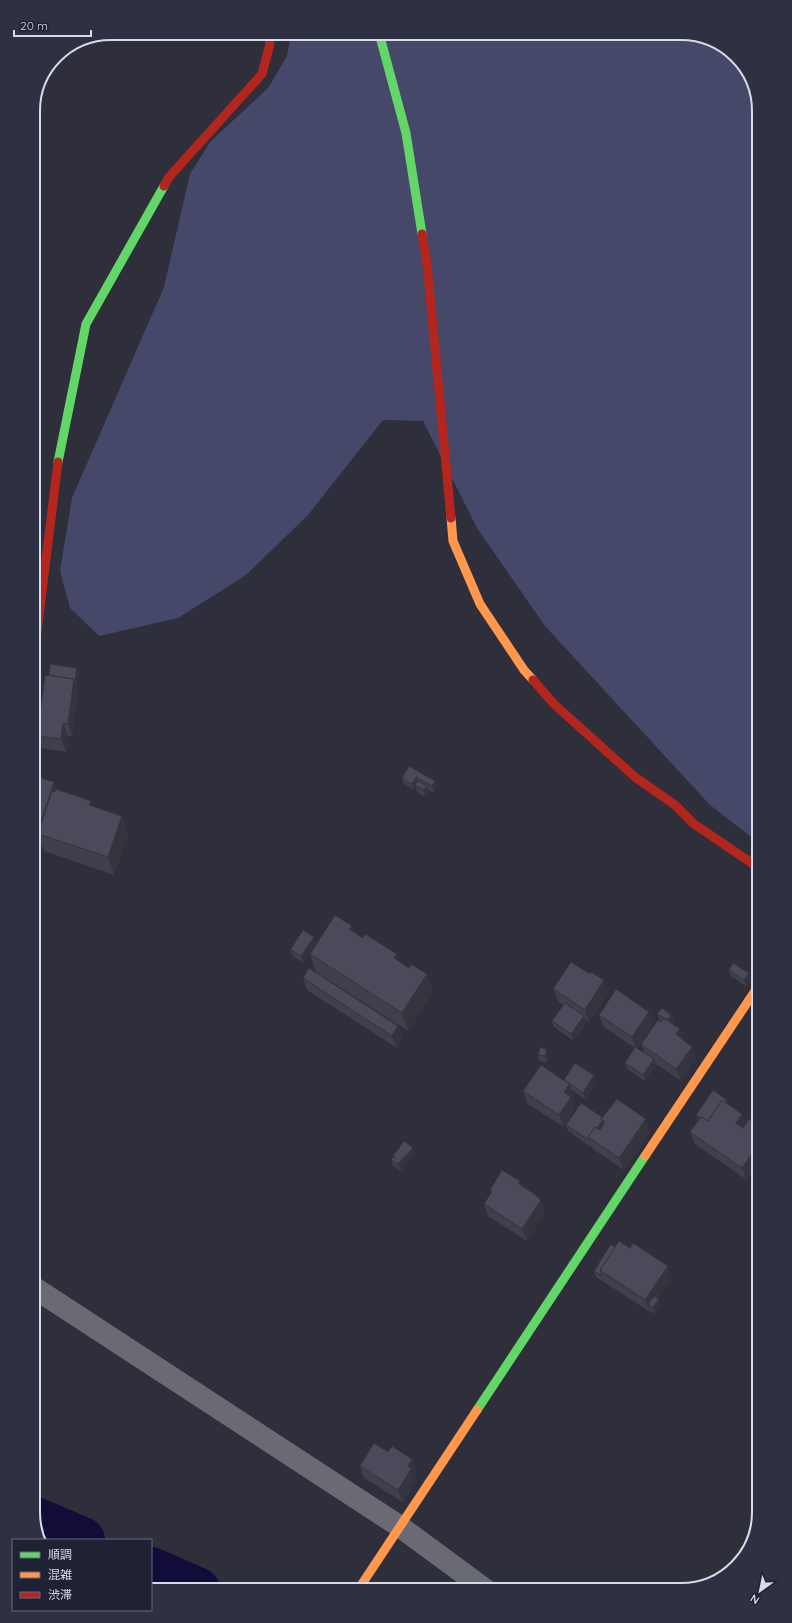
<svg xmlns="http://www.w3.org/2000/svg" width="792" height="1623" font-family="Quicksand,'Noto Sans JP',sans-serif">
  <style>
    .green { fill: #454869 }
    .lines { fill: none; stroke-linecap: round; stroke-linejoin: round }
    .river { stroke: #120c39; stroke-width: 46 }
    .street { stroke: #6a6a75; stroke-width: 22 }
    .fast { stroke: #63d668; stroke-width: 9 }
    .slow { stroke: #ff974d; stroke-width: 9 }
    .jam { stroke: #b3261e; stroke-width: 9 }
    .wall { fill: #40404d }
    .shaded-wall { fill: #34343f }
    .building { fill: #4a4a5a; stroke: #34343f }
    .rim { fill: none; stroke: #d7dae7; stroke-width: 2 }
  </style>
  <rect width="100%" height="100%" fill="#2e2f3a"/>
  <path class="green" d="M291,33H686L728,49L753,81L759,111V843L710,805L545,626L477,528L423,421L383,420L308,515L246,575L178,618L99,636L70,608L60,571L72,498L164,287L190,174L211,141L268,88L287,56Z"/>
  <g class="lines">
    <g class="river">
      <path d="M35,1520L82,1540"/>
      <path d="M151,1570L197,1590"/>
    </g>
    <path class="street" d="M33,1287L399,1526L486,1590"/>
    <g class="fast">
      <path d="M379,33L406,133L422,234"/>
      <path d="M58,462L86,324L164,186"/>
      <path d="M477,1410L645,1156"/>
    </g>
    <g class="slow">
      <path d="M451,518L453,541L480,604L524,670L533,680"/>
      <path d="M645,1156L759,985"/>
      <path d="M358,1590L477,1410"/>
    </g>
    <g class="jam">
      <path d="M164,186L169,177L262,74L270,44L269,33"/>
      <path d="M422,234L427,264L451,518"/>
      <path d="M33,664L58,462"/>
      <path d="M533,680L554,704L635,777L675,805L694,824L759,868"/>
    </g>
  </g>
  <g class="wall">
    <path d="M79,674L77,688L78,691L72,736H68L66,752L41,748L37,736L49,675Z"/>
    <path d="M409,766L435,781L437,787L434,793L428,789L429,792L426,797L417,792L416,787L414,790L404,784L402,778Z"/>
    <path d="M33,775L54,782L57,790L93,806L122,816L128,834L114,875L44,851L42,846L38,845L36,838L37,834L33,833Z"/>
    <path d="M354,933L399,962L433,992L408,1031L316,972L310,954Z"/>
    <path d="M316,943L303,963L293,956L290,950Z"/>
    <path d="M729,970L751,979L747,987L731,976Z"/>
    <path d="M303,978L403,1038L397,1048L307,990Z"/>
    <path d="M553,989L609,993L589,1022L585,1019L586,1022L574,1041L554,1027L552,1021L563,1005L558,1001Z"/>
    <path d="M649,1012L653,1024L637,1048L644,1052L641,1044L662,1022L660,1020L657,1014L671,1015L674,1022L672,1024L684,1041L692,1047L696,1059L681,1081L655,1063L656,1065L645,1081L627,1069L625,1063L635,1048L604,1027L599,1015Z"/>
    <path d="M538,1055H549L547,1063L540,1061Z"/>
    <path d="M564,1080L597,1082L585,1099L572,1090L574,1096L572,1099L575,1109L564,1127L528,1104L523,1091Z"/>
    <path d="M727,1100L729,1105L742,1114L745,1124L759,1126V1162L747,1180L695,1144L690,1132L698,1121L696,1115Z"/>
    <path d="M602,1117L651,1131L624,1170L593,1149L592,1146L591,1147L568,1131L566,1125Z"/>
    <path d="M415,1154L401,1171L393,1166L391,1160L393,1157V1156Z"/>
    <path d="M522,1186L536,1195L545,1212L527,1241L488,1216L484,1204L491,1193L490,1190Z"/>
    <path d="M615,1247L672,1278L658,1299L661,1306L655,1314L651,1311L650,1312L596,1277L594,1271Z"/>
    <path d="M388,1452L412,1459L417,1471L414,1475L416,1480L403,1502L364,1478L360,1466Z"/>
  </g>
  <g class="shaded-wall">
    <path d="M77,668L79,674L77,688L78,691L72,736L68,724L74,679Z"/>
    <path d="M63,723L68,736L66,752L61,739Z"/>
    <path d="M416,777L418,783L415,785L416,787L414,790L412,784Z"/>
    <path d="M435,781L437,787L434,793L432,786Z"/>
    <path d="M54,782L59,794L45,837L40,825Z"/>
    <path d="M427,786L429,792L426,797L423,790Z"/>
    <path d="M91,801L97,818L89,805Z"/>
    <path d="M122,816L128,834L114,875L108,857Z"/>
    <path d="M352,926L358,943L349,929Z"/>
    <path d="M314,937L316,943L303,963L301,956Z"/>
    <path d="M397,954L403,972L394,958Z"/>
    <path d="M749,973L751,979L747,987L744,980Z"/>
    <path d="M427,974L433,992L408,1031L402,1013Z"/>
    <path d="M604,980L609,993L589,1022L585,1010Z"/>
    <path d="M649,1012L653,1024L636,1049L632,1037Z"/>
    <path d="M671,1015L674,1022L669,1027L667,1021Z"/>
    <path d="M584,1016L586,1022L574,1041L571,1034Z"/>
    <path d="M398,1026L403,1038L397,1048L392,1036Z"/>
    <path d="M680,1029L684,1041L676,1034Z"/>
    <path d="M692,1047L696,1059L681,1081L676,1069Z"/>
    <path d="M547,1049L549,1055L547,1063L545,1056Z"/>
    <path d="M654,1059L656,1065L645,1081L643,1075Z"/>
    <path d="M594,1075L597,1082L585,1099L583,1093Z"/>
    <path d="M569,1084L574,1096L572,1099L575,1109L564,1127L559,1115L564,1092Z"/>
    <path d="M727,1100L729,1106L710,1125Z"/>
    <path d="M742,1114L746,1126L740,1135L736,1123Z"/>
    <path d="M646,1119L651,1131L624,1170L619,1158Z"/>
    <path d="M602,1121L604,1127L590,1138Z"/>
    <path d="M759,1143V1162L747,1180L742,1168Z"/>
    <path d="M413,1148L415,1154L401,1171L398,1164Z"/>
    <path d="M536,1195L539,1202L541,1200L545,1212L527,1241L522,1229Z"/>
    <path d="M668,1266L672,1278L653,1307L648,1304L651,1311L650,1312L645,1300Z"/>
    <path d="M659,1299L661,1306L655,1314L653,1307Z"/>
    <path d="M412,1459L417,1471L414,1475L416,1480L403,1502L398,1490L408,1466Z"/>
  </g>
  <g class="building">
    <path d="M50,664L77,668L75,682L74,679L49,675Z"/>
    <path d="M45,675L74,679L68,724L63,723L61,739L37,736Z"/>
    <path d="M409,766L435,781L432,786L416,777L412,784L402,778Z"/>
    <path d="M33,775L54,782L40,825L33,822Z"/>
    <path d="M418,781L427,786L423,790L415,785Z"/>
    <path d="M56,789L91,801L89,805L122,816L108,857L38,834L52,791L55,792Z"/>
    <path d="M39,830L38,834L40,840L36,838Z"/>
    <path d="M335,915L352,926L349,929L363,938L365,934L397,954L394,958L409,968L411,964L427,974L402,1013L310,954Z"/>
    <path d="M303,930L314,937L301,956L290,950Z"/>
    <path d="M571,962L590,974L591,972L604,980L585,1010L553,989Z"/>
    <path d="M733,963L749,973L744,980L729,970Z"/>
    <path d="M309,968L398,1026L392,1036L303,978Z"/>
    <path d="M616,989L649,1012L632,1037L599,1015Z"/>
    <path d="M565,1003L584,1016L571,1034L552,1021Z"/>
    <path d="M662,1008L671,1015L668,1020L657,1014Z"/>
    <path d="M664,1018L680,1029L676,1034L692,1047L676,1069L641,1044L658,1020L661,1022Z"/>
    <path d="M540,1047L547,1049L545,1056L538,1055Z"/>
    <path d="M635,1047L654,1059L643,1075L625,1063Z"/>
    <path d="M575,1063L594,1075L583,1093L564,1080Z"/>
    <path d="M541,1065L569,1084L564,1092L571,1097L559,1115L523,1091Z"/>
    <path d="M713,1090L727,1100L725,1103L722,1100L708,1121L701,1117L700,1118L696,1115Z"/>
    <path d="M617,1099L646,1119L619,1158L588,1137L595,1127L600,1130L605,1122L601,1119Z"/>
    <path d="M722,1100L742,1114L736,1123L743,1128L749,1119L759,1126V1143L742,1168L690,1132L701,1117L708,1121Z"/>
    <path d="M581,1103L602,1117L601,1119L602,1121L597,1128L595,1127L588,1137L589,1140L566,1125Z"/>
    <path d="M404,1141L413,1148L398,1164L391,1160L393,1157L396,1158L393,1156Z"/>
    <path d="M502,1170L520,1181L519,1184L536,1195V1196L541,1200L522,1229L484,1204L492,1191L490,1190Z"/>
    <path d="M619,1241L630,1248L633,1243L668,1266L645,1300L600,1270Z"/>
    <path d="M611,1244L615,1247L600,1270L602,1276L594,1271Z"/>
    <path d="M654,1296L659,1299L653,1307L648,1304Z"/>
    <path d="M374,1443L388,1452L392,1446L412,1459L408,1466L412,1468L398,1490L360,1466Z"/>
  </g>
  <path d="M0 0H792V1623H0ZM111 40H681A71 71 0 0 1 752 111V1512A71 71 0 0 1 681 1583H111A71 71 0 0 1 40 1512V111A71 71 0 0 1 111 40Z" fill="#2e3043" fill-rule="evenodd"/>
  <path class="rim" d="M111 40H681A71 71 0 0 1 752 111V1512A71 71 0 0 1 681 1583H111A71 71 0 0 1 40 1512V111A71 71 0 0 1 111 40Z"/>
  <rect x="12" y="1539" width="140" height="72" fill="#1f2135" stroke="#696b7c"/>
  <rect x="20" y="1552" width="20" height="6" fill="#63d668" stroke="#696b7c"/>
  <text x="48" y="1559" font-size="12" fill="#d7dae7">順調</text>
  <rect x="20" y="1572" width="20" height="6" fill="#ff974d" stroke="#696b7c"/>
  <text x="48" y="1579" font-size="12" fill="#d7dae7">混雑</text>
  <rect x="20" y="1592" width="20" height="6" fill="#b3261e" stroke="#696b7c"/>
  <text x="48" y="1599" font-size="12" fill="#d7dae7">渋滞</text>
  <g transform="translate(760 1591) rotate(213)" stroke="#1f2135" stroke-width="3" paint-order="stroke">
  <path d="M0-3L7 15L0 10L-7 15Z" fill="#d7dae7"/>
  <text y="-6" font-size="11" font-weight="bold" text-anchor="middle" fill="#d7dae7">N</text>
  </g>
  <path d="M14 30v6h77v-6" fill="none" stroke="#d7dae7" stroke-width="2"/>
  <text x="20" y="30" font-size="12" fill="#d7dae7" stroke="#1f2135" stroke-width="3" paint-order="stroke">20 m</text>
</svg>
